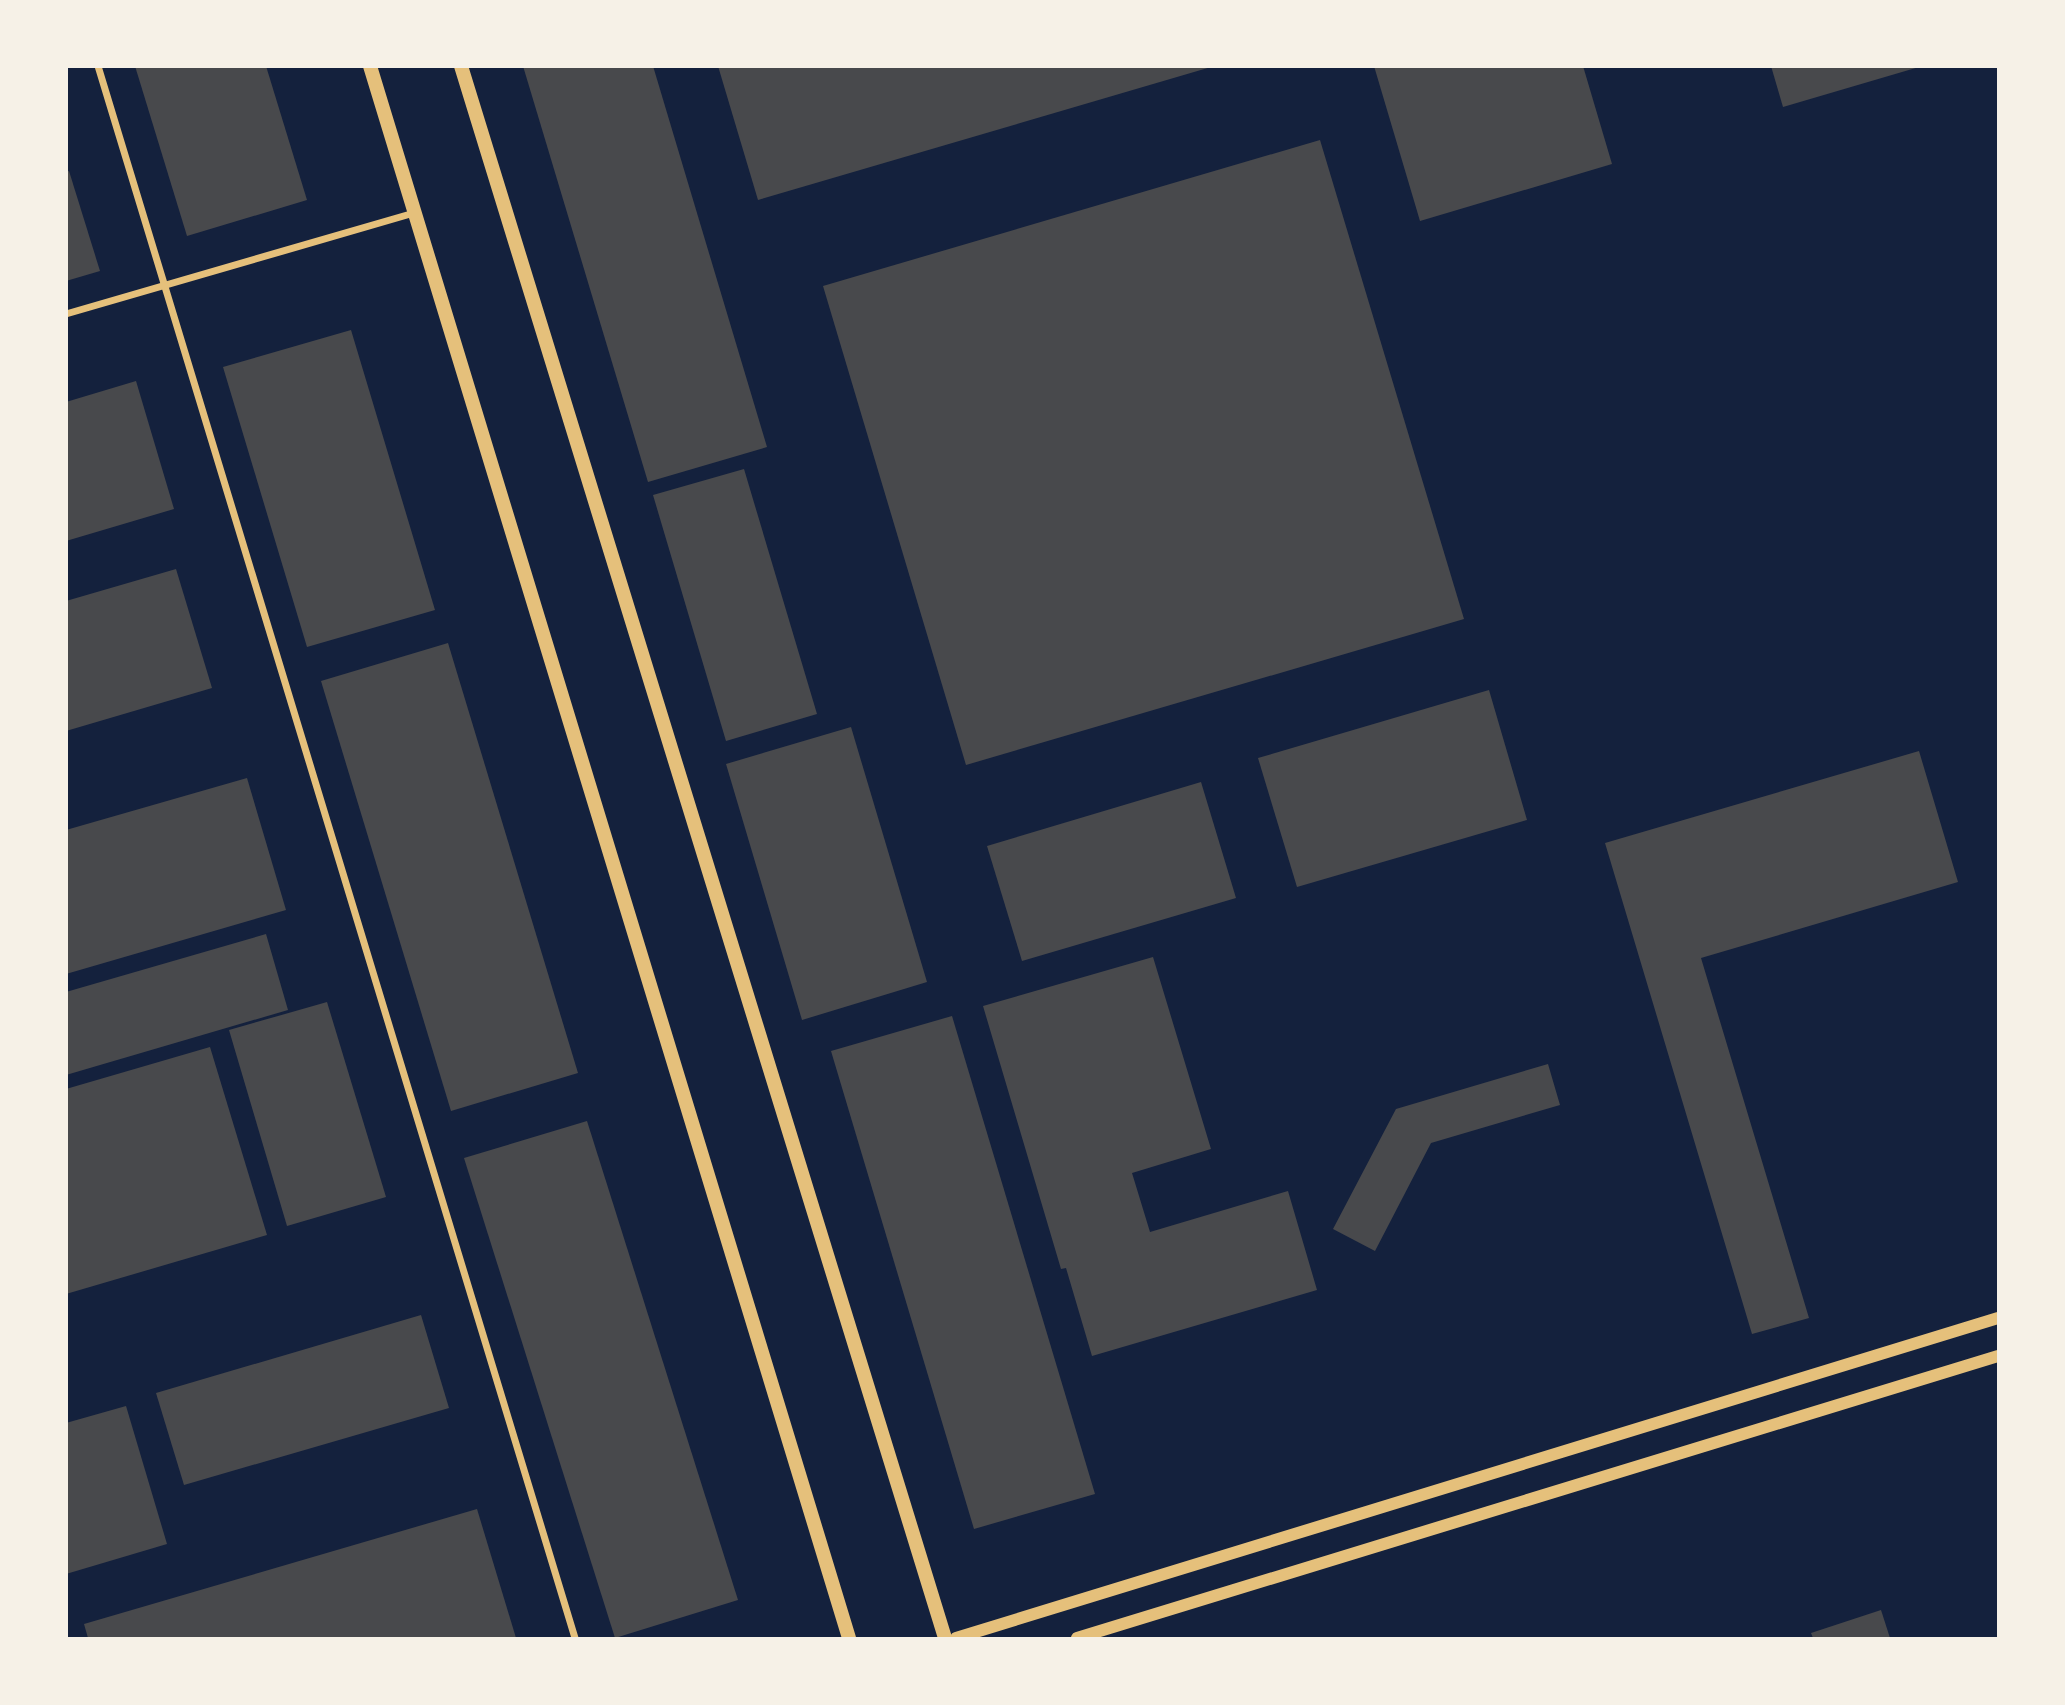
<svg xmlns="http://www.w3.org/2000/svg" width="2065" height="1705" font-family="Roboto,sans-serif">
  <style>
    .building { fill: #48494c }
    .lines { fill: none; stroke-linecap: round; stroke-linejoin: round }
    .minor { stroke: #e5c07b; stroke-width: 7 }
    .tertiary { stroke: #e5c07b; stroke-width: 12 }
    .secondary { stroke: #e5c07b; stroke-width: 14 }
  </style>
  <rect width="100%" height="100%" fill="#14213d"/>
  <g class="building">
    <path d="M135,66H266L307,200L187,236Z"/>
    <path d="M523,66H653L767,447L648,482Z"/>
    <path d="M718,66H1211V67L758,200Z"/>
    <path d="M1374,66H1583L1612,164L1420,221Z"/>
    <path d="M1771,66H1919V67L1783,107Z"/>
    <path d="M1320,140L1464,619L966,765L823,286Z"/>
    <path d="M69,171L100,271L66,281V172Z"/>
    <path d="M351,330L435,610L307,647L223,367Z"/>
    <path d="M136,381L174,509L66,541V402Z"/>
    <path d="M744,469L817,714L726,741L653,495Z"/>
    <path d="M176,569L212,688L66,731V601Z"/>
    <path d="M448,643L578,1073L451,1111L321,681Z"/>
    <path d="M1489,690L1527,820L1297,887L1258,758Z"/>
    <path d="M851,727L927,982L802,1020L726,764Z"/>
    <path d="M1919,751L1958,882L1701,958L1809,1318L1752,1334L1605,843Z"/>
    <path d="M247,778L286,910L66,974V830Z"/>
    <path d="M1201,782L1236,898L1022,961L987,846Z"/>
    <path d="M266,934L288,1010L66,1075V992Z"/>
    <path d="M1153,957L1211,1149L1132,1173L1150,1232L1288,1191L1317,1290L1092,1356L1066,1268L1061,1269L983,1006Z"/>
    <path d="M327,1002L386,1197L287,1226L229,1030Z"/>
    <path d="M952,1016L1095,1494L974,1529L831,1051Z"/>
    <path d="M210,1047L267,1235L66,1294V1089Z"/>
    <path d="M1548,1064L1560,1105L1431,1143L1375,1251L1333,1229L1396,1109Z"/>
    <path d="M587,1121L738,1600L615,1638L464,1158Z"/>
    <path d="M421,1315L449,1408L184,1485L156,1393Z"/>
    <path d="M126,1406L167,1544L66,1574V1423Z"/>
    <path d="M477,1509L516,1638H88L84,1624Z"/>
    <path d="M1881,1610L1890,1638H1813L1811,1633Z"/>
  </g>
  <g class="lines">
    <g class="minor">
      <path d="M98,66L575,1638"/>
      <path d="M66,314L414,213"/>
    </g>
    <g class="tertiary">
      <path d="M956,1638L1998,1318"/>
      <path d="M1077,1638L1998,1356"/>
    </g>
    <g class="secondary">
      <path d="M370,66L849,1638"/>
      <path d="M461,66L945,1638"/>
    </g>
  </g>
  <rect width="2065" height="1705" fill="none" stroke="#f6f1e7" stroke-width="136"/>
</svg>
